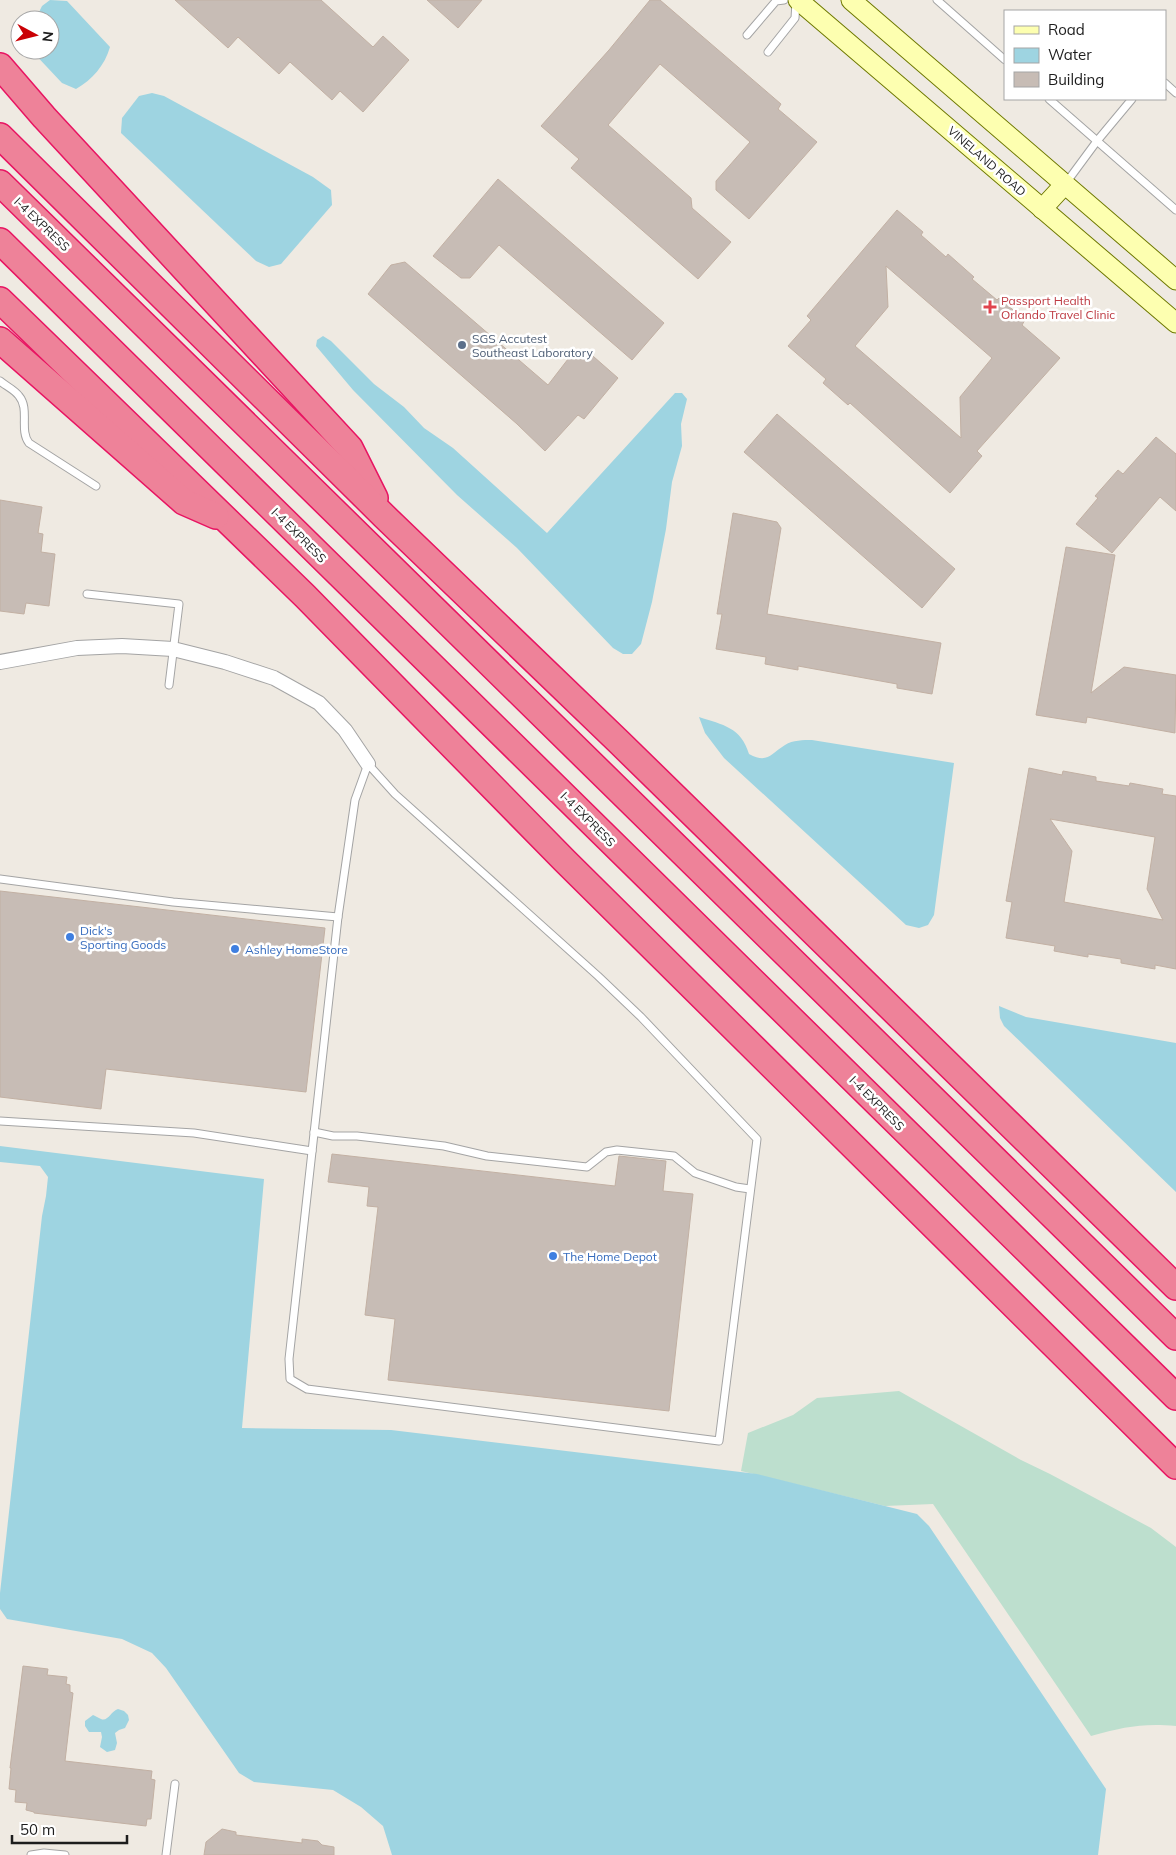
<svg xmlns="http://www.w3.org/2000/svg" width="1176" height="1855" font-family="Mulish,sans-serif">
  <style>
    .wetland { fill: #bddfce }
    .water { fill: #9ed4e1 }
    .building { fill: #c7bcb5; stroke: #c2b0a3; fill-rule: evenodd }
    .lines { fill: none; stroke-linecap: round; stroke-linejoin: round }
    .lane-casing { stroke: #a4a4a4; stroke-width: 9 }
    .street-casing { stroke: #a4a4a4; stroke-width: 16 }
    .secondary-casing { stroke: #6e7800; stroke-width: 21 }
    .highway-casing { stroke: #e81462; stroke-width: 28 }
    .lane { stroke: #fff; stroke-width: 7 }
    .street { stroke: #fff; stroke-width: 14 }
    .secondary { stroke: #fdffb0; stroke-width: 19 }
    .highway { stroke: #ee8299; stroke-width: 25 }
    .health-dot { fill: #e0444e; stroke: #fff; stroke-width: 2 }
    .service-dot { fill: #5c6f8a; stroke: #fff; stroke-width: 2 }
    .shop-dot { fill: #3f7fe0; stroke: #fff; stroke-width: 2 }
    .labels { text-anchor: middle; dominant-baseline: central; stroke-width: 5; stroke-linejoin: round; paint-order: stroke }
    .street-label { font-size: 12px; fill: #1d1d1d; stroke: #fff }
    .health-label { font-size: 12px; fill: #be3a42; stroke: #fff; text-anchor: start }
    .service-label { font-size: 12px; fill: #4e5e75; stroke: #fff; text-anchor: start }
    .shop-label { font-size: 12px; fill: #366cbe; stroke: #fff; text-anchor: start }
  </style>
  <rect width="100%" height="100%" fill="#efeae2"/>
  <path class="wetland" d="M899,1391L1021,1460L1050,1474L1151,1528L1176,1547V1726C1142,1723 1124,1727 1091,1736L933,1504L885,1506L741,1471L748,1433L793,1415L817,1398Z"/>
  <g class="water">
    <path d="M50,0L67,1L110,47C105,65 92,80 76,89L62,83L31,50H50V20H35L42,6Z"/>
    <path d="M152,93L164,96L313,177L331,190L332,205L281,264L269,267L256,261L121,133L122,118L139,96Z"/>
    <path d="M323,336L331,341L374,384L404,407L424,428L453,448L547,533L675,393H682L687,399L681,424L682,446L672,482L666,529L652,602L641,644L632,654H623L613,648L517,548L457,495L353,390L316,346L317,340Z"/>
    <path d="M699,717C723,725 741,727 749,754C768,764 770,754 785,745C793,740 803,740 812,740L954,763L934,915L928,925L919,928L906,925L724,758L705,733Z"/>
    <path d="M999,1006L1026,1017L1176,1043V1192L1004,1026L1000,1018Z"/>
    <path d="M0,1146L264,1179L242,1428L391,1430L757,1474L917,1514L929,1526L1106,1789L1098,1855H392L383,1826L361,1807L333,1790L254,1782L239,1773L166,1668L152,1653L122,1639L7,1619L0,1609V1593L42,1216L46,1196L48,1177L40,1166L0,1162Z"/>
    <path d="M118,1709L124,1711L128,1715L129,1720L125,1728L119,1730L115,1733L117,1743L115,1750L107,1752L100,1747L102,1737L101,1732H89L85,1726V1721L93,1715C96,1716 98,1718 101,1719C108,1722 111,1711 118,1709Z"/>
  </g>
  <g class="building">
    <path d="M175,0H321L373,47L383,36L409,60L363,112L340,91L332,100L290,62L279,74L238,37L228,48Z"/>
    <path d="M427,0H482L458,28Z"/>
    <path d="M650,0H660L781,104L778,109L817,142L749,219L716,190V181L750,142L660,64L608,125L691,198L692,208L731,242L698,279L571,168L579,159L541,126L609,50Z"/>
    <path d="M498,179L664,323L632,360L499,245L470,278H461L433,256Z"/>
    <path d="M897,210L923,232L921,235L946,257L948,254L974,277L972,279L997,300L999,298L1025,320L1022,325L1060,358L977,451L982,456L950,493L850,403L848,405L823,383L826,379L788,346L811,320L807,316ZM886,266L992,358L960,397L961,438L855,346L888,307Z"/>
    <path d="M405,262L548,385L575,350H586L618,378L584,419L578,415L545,451L517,424L368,294L391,265Z"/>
    <path d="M777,414L955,569L922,608L744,452Z"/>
    <path d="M1156,437L1176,454V511L1160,497L1112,553L1076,524L1098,498L1095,496L1118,470L1123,474Z"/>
    <path d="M0,500L42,507L38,533L43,534L41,552L55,554L49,606L26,603L24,614L0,611Z"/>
    <path d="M733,513L777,522L781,528L767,614L941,643L932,694L897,688V684L798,666V670L765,664L766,657L716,649L722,614H717Z"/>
    <path d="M1066,547L1115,555L1091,693L1124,667L1176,675L1175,733L1087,717L1086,723L1036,715Z"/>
    <path d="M1029,768L1062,775L1063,771L1096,777V781L1129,786L1130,783L1163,789L1162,794L1176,796V969L1155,965V969L1121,963V959L1088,954V957L1054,951L1055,946L1006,938L1012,902L1006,901ZM1050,819L1155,837L1147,889L1163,920L1064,902L1072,851Z"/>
    <path d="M0,891L325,928L306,1092L106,1069L101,1109L0,1097Z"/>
    <path d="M332,1154L615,1186L619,1156L666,1161L663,1191L693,1194L669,1411L388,1380L395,1319L365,1315L378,1207L367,1206L369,1187L328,1182Z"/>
    <path d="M23,1666L48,1669L47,1675L67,1677L66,1684L70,1685V1692L73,1693L65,1761L152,1771L151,1779L155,1780L151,1819H147L146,1826L34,1813V1812L26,1810L27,1803L15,1802L16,1790L9,1789L11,1768H10Z"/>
    <path d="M222,1829L236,1832V1835L302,1843V1839L318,1841L322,1845L334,1847V1855H204L206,1842Z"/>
  </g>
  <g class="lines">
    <defs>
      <g id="lane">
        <path d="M937,0L1005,60"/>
        <path d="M747,35L776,1L784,0"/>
        <path d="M768,52L795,18L796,2"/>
        <path d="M1165,83L1176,93"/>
        <path d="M1049,99L1176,210"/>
        <path d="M1066,183L1097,141L1132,99"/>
        <path d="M0,381C6,386 15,390 19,396C30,409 19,430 29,443L96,486"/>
        <path d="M87,594L179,604L169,685"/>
        <path d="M368,764L395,794L598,976L641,1017L757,1139L719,1441L307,1389L290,1379L289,1359L338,917L355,800Z"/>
        <path d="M0,879L173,902L338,917"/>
        <path d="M0,1121L194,1133L312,1151"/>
        <path d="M314,1132L333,1136H357L444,1146L487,1156L587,1167L606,1152L617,1150L674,1156L695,1173L736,1187L750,1189"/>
        <path d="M31,1855L44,1853L65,1855"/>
        <path d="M166,1855L175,1784"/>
      </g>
      <path id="street" d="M0,662L77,648L122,646L173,649L225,662L274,678L319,703L345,730L368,764"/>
      <g id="secondary">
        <path d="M798,0L1176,323"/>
        <path d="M851,0L1176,280"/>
        <path d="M1042,209L1065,184"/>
      </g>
      <g id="highway">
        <path d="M0,66L44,117L350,448L375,498"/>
        <path d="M0,136L384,516L619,742L1176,1287"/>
        <path d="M0,183L1176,1337"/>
        <path d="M0,241L1176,1397"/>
        <path d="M0,300L305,596L565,861L1176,1466"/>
        <path d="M0,340L184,502L216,516"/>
      </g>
    </defs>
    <use href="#lane" class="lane-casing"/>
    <use href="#street" class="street-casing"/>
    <use href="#secondary" class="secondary-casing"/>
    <use href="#highway" class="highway-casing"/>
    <use href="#lane" class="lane"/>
    <use href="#street" class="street"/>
    <use href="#secondary" class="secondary"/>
    <use href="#highway" class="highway"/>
  </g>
  <path class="health-dot" d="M987.5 299.5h5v5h5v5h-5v5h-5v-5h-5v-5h5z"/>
  <circle class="service-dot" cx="462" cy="345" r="5"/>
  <g class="shop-dot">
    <circle cx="70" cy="937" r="5"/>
    <circle cx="235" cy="949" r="5"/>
    <circle cx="553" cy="1256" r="5"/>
  </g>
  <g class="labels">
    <g class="street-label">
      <text transform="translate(987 161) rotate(41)">VINELAND ROAD</text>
      <text transform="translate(42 224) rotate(44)">I-4 EXPRESS</text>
      <text transform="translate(299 535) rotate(45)">I-4 EXPRESS</text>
      <text transform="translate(588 819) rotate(45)">I-4 EXPRESS</text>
      <text transform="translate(877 1103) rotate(45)">I-4 EXPRESS</text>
    </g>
    <g class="health-label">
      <text x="1001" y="300">Passport Health<tspan x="1001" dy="14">Orlando Travel Clinic</tspan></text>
    </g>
    <g class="service-label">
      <text x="472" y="338">SGS Accutest<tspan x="472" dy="14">Southeast Laboratory</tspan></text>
    </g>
    <g class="shop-label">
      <text x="80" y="930">Dick's<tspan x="80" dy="14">Sporting Goods</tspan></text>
      <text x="245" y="949">Ashley HomeStore</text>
      <text x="563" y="1256">The Home Depot</text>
    </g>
  </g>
  <rect x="1004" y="10" width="162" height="90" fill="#ffffff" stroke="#a5a5a5"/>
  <rect x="1014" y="26" width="25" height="8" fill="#fdffb0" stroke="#a5a5a5"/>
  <text x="1048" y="35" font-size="15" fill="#1d1d1d">Road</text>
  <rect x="1014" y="48" width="25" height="15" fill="#9ed4e1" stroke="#a5a5a5"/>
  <text x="1048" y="60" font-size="15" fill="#1d1d1d">Water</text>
  <rect x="1014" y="72" width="25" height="15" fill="#c7bcb5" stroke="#a5a5a5"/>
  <text x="1048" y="85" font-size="15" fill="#1d1d1d">Building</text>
  <g transform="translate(35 35) rotate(97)"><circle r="24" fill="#ffffff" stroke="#a5a5a5"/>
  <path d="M0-4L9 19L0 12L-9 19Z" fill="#ca0005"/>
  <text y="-8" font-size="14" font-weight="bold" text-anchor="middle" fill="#1d1d1d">N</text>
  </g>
  <path d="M12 1835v8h115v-8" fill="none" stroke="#1d1d1d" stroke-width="2.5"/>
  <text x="20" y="1835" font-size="15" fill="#1d1d1d" stroke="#ffffff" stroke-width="4" paint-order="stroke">50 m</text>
</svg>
